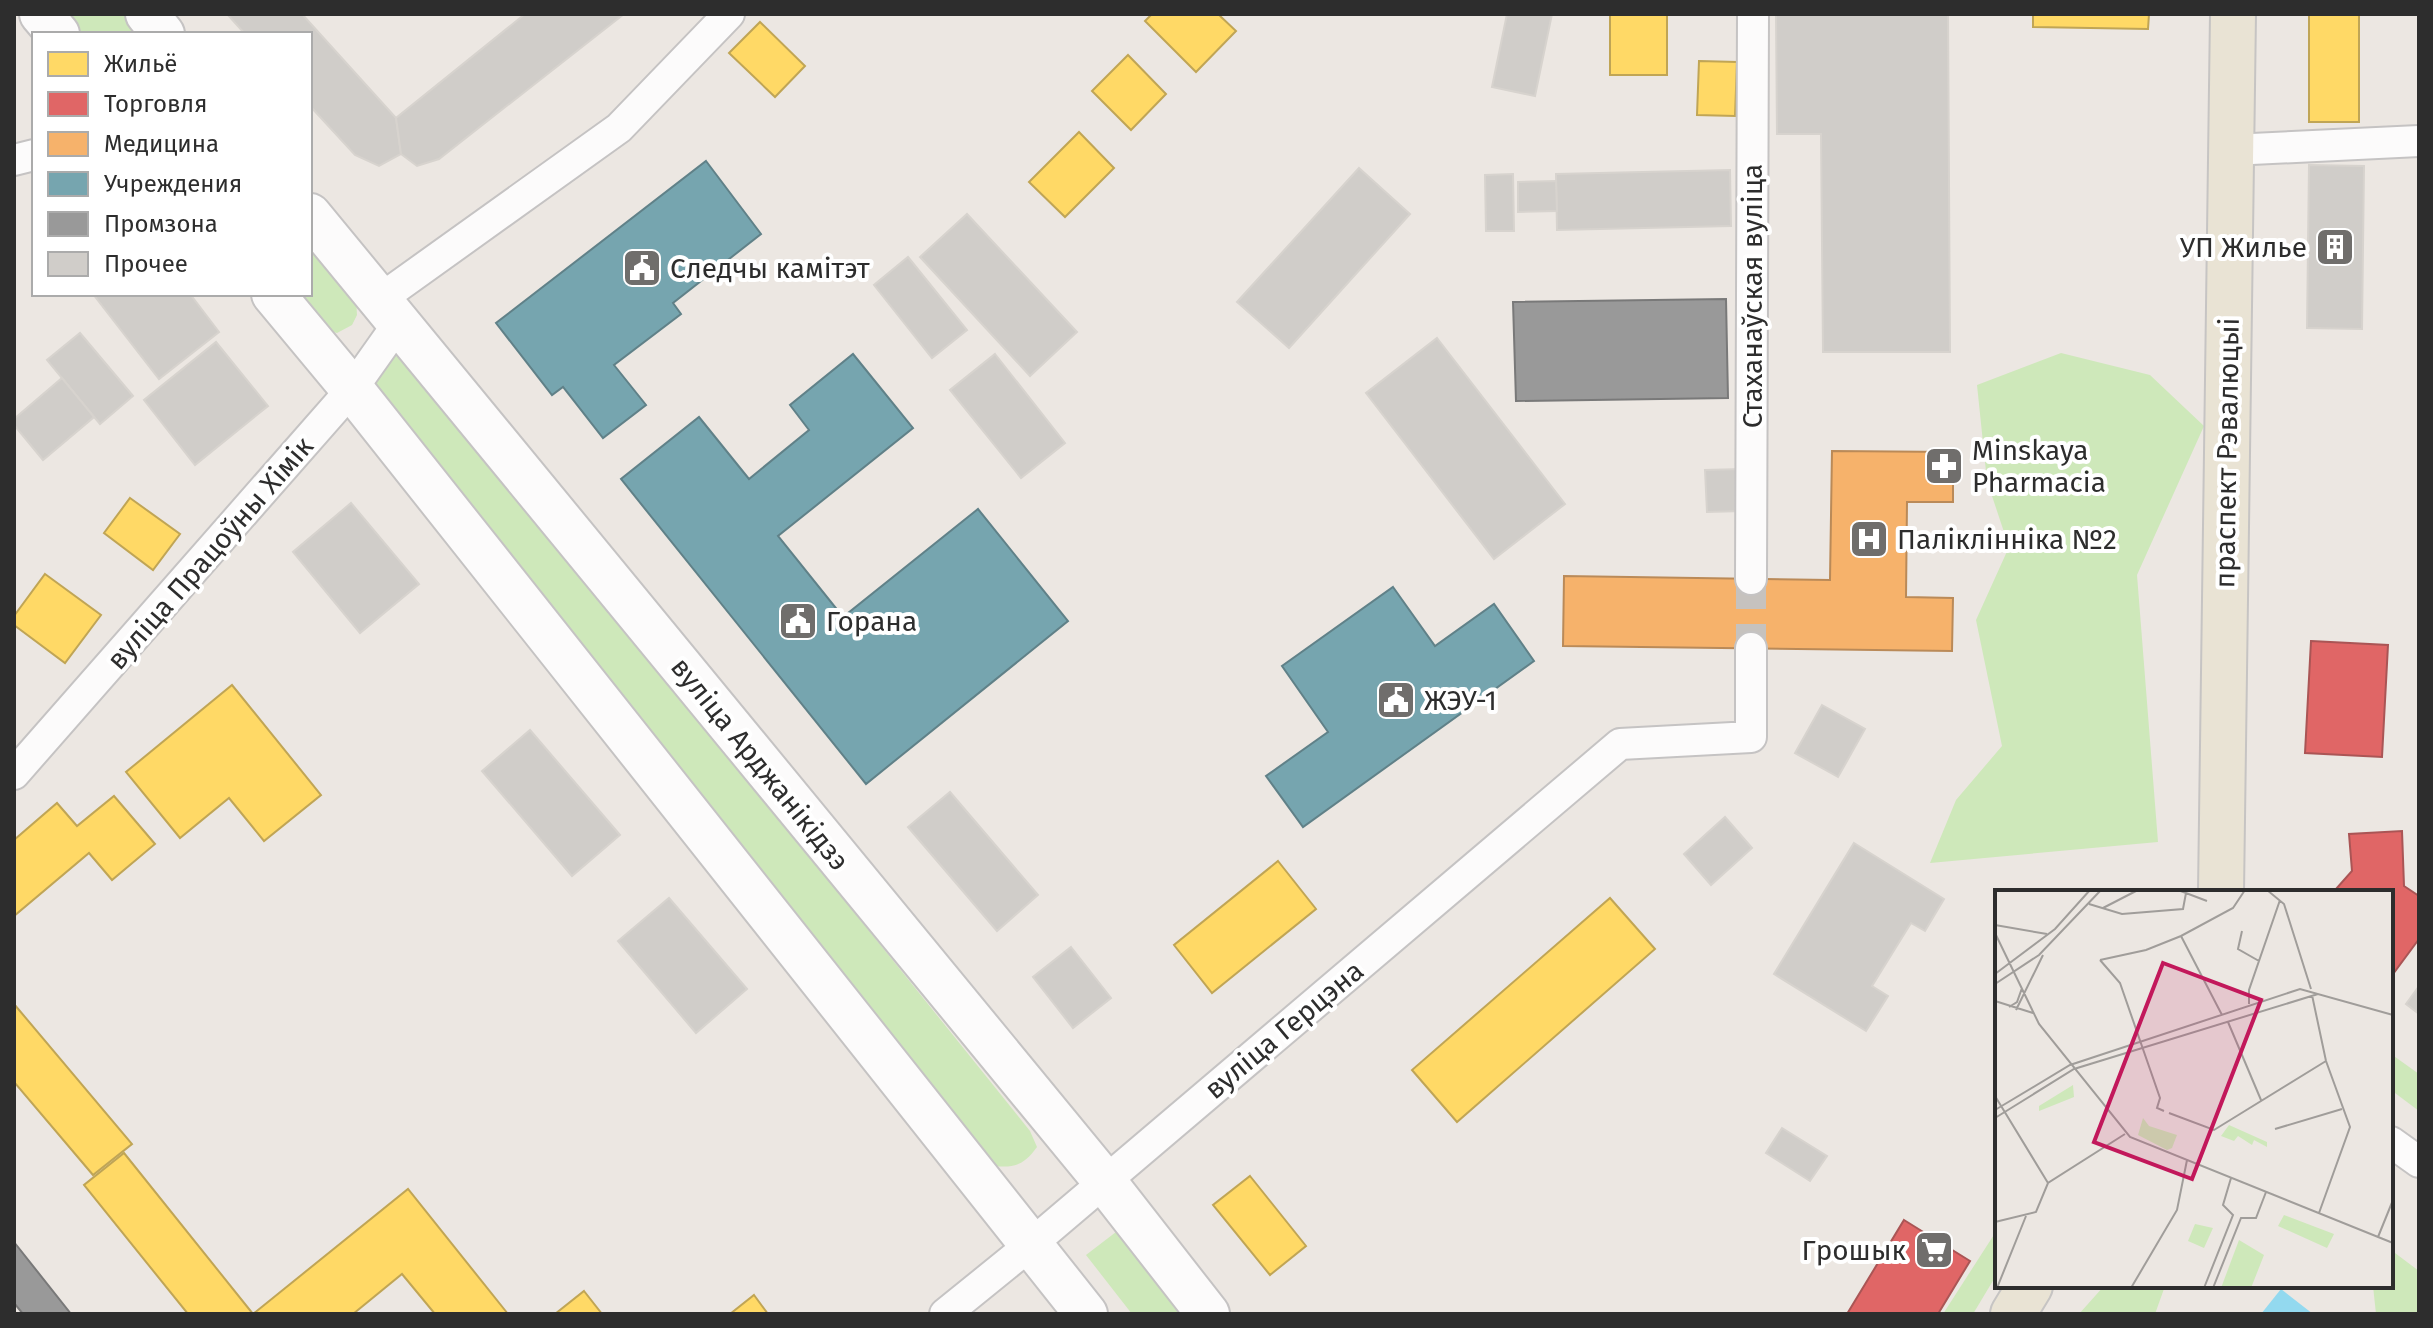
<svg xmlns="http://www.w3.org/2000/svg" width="2433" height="1328" font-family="'Fira Sans',sans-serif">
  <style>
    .green { fill: #cee8ba }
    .water { fill: #93d9ef }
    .homes { fill: #ffd966; stroke: #c0a555; stroke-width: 2 }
    .shops { fill: #e06666; stroke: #a55; stroke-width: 2 }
    .health { fill: #f6b26b; stroke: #ba8a58; stroke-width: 2 }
    .public { fill: #76a5af; stroke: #608188; stroke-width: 2 }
    .industry { fill: #999; stroke: #797979; stroke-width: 2 }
    .building { fill: #d0cdc9; stroke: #d7d3ce; stroke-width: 2 }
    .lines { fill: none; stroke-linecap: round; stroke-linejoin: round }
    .street-tunnel { stroke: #c6c2be; stroke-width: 30; stroke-dasharray: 30 15; stroke-linecap: butt }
    .street-casing { stroke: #c5c3c3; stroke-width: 34 }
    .secondary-casing { stroke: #c5c3c3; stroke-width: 46 }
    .primary-casing { stroke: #c6c4c3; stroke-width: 48 }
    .street { stroke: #fcfbfb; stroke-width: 30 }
    .secondary { stroke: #fcfbfb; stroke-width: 42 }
    .primary { stroke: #e9e3d4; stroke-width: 44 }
    .labels { text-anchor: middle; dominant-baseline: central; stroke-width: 8; stroke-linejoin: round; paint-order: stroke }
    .poi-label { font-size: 28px; fill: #2d2d2d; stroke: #fff; text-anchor: start }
    .street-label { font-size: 28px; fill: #2d2d2d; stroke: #fff }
    .inset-road { fill: none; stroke: #a09d9a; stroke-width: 2 }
    .view { fill: #c2185b; fill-opacity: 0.15; stroke: #c2185b; stroke-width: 4 }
    .inset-edge { fill: none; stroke: #2d2d2d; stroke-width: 4 }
  </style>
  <rect width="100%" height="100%" fill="#ece7e2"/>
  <g class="green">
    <path d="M64,14H125L141,34H80Z"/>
    <path d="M310,241L356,298L357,315L352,325L337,333L319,328L291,294H310Z"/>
    <path d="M2061,353L2150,375L2204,426L2137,575L2158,842L1930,863L1956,800L2002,746L1976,620L2009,547L1987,481L1977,385Z"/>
    <path d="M395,356L409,358L1030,1131L1037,1147C1024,1165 1015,1168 994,1166L378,391L375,376L384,362Z"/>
    <path d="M2391,1054L2419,1074V1111L2391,1090Z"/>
    <path d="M1997,1230V1274L1973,1314H1943Z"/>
    <path d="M1116,1232L1181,1314H1132L1086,1255Z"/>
    <path d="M2391,1250L2419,1271V1314H2376L2373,1286H2391Z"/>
    <path d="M2104,1286H2165L2155,1314H2079Z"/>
  </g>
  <path class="water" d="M2281,1289L2313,1314H2261Z"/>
  <g class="homes">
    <path d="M1152,14H1218L1236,31L1196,72L1145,21Z"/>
    <rect x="1610" y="14" width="57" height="61"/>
    <path d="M2033,14H2149L2148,29L2033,27Z"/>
    <rect x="2309" y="14" width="50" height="108"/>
    <path d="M760,22L805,66L775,97L729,53Z"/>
    <path d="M1128,55L1166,94L1131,130L1092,91Z"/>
    <path d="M1699,61L1737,62L1735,116L1697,115Z"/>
    <path d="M1079,132L1114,168L1065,217L1029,182Z"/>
    <path d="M130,498L180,534L153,570L104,533Z"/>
    <path d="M45,574L101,615L65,663L14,625V616Z"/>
    <path d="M232,685L321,795L264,841L229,798L180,838L126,772Z"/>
    <path d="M114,796L155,844L112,880L89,853L14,916V840L57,803L77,826Z"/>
    <path d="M1278,861L1316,909L1212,993L1174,945Z"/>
    <path d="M1610,898L1655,949L1457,1122L1412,1070Z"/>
    <path d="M14,1004L132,1144L93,1175L14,1082Z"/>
    <path d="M124,1153L253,1314L408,1189L508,1314H435L402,1274L353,1314H188L84,1185Z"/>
    <path d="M1250,1176L1306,1246L1270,1275L1213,1205Z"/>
    <path d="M584,1291L602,1314H555Z"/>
    <path d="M754,1295L768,1314H730Z"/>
  </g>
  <g class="shops">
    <path d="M2311,641L2388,645L2382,757L2305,753Z"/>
    <path d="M2402,831L2404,886L2419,896V939L2393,974L2391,892H2337L2336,889L2352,871L2349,834Z"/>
    <path d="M1904,1220L1970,1261L1938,1314H1847Z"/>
  </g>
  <path class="health" d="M1832,451L1953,452V502H1907L1906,597L1953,598L1952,651L1563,646L1564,576L1830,580Z"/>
  <g class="public">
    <path d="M706,161L761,234L673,303L681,314L614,365L646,405L603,438L563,387L552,395L496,323Z"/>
    <path d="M853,354L913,428L778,536L843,617L978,509L1068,621L866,784L621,479L699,417L749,479L809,430L790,405Z"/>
    <path d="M1393,587L1435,646L1494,604L1534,661L1303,827L1266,776L1328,732L1282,666Z"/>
  </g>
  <g class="industry">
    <path d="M1726,299L1728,398L1516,401L1513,302Z"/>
    <path d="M14,1242L71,1314H23L14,1303Z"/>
  </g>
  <g class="building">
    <path d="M227,14H302L396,118L401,154L379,166L355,155L310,106V34H245Z"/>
    <path d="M525,14H624L439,159L417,166L401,154L396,118Z"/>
    <path d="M1507,14H1552L1535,96L1492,87Z"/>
    <path d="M1776,14H1948L1950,352H1823L1821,134H1777Z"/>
    <path d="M2309,165L2364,166L2362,329L2307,328Z"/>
    <path d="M1359,168L1410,214L1289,348L1237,302Z"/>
    <path d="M1730,170L1731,226L1557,230L1556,174Z"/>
    <path d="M1513,174L1514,231H1486L1485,175Z"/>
    <path d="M1556,181L1557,211L1518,212V182Z"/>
    <path d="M967,214L1077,332L1030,376L920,257Z"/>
    <path d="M908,257L967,330L932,358L874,285Z"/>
    <path d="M93,294H190L219,332L159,379Z"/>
    <path d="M80,333L133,396L100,424L47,360Z"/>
    <path d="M1437,338L1565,504L1494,559L1366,393Z"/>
    <path d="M216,342L268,406L195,465L144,400Z"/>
    <path d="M995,354L1065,443L1021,478L950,390Z"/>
    <path d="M62,378L94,417L43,460L14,425V419Z"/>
    <path d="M1742,469L1743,511L1707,512L1705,470Z"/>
    <path d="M351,503L419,584L360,633L293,552Z"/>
    <path d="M1822,705L1865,729L1838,777L1795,753Z"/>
    <path d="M530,730L620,835L572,876L482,771Z"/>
    <path d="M950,792L1038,895L997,931L908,827Z"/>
    <path d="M1725,817L1752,848L1711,885L1684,854Z"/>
    <path d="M1854,843L1944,899L1925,931L1911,923L1872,986L1888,996L1866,1031L1774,974Z"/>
    <path d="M669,898L747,989L696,1033L618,941Z"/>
    <path d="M1071,947L1111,998L1073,1028L1033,977Z"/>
    <path d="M2419,986V1014L2406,1004Z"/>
    <path d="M1782,1128L1827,1156L1810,1181L1766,1153Z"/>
  </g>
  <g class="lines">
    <path class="street-tunnel" d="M1751,579V648"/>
    <defs>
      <g id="street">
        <path d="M2231,150L2419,141"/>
        <path d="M14,160L34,155"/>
        <path d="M379,300L619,128L729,14"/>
        <path d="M1751,579L1753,14"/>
        <path d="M14,774L352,389L398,324"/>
        <path d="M2391,1142L2419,1162"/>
        <path d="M945,1314L1029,1246L1620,744L1751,737V648"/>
      </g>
      <g id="secondary">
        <path d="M41,14L58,34"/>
        <path d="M147,14L163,34"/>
        <path d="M310,215L1105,1182L1208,1314"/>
        <path d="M273,294L352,389L1086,1314"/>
      </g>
      <g id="primary">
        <path d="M2221,892L2233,14"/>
        <path d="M2013,1314L2030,1286"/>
      </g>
    </defs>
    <use href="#street" class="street-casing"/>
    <use href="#secondary" class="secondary-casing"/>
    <use href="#primary" class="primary-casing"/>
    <use href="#street" class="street"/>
    <use href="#secondary" class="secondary"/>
    <use href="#primary" class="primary"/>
  </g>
  <defs>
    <symbol id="building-square" viewBox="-11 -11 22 22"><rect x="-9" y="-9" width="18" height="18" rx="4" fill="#706e6c" stroke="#fff"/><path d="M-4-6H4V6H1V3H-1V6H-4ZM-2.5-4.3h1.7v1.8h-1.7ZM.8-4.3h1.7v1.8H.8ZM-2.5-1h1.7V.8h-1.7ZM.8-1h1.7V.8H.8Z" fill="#fff"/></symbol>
    <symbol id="civic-square" viewBox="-11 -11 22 22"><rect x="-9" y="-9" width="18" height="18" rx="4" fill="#706e6c" stroke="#fff"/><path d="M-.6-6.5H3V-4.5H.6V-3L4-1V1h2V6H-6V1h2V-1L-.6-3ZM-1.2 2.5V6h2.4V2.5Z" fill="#fff"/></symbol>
    <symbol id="pharmacy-square" viewBox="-11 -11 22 22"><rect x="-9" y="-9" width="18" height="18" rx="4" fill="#706e6c" stroke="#fff"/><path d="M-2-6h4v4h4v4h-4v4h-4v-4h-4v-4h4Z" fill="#fff"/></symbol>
    <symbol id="hospital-square" viewBox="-11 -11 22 22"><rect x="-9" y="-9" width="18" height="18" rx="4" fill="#706e6c" stroke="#fff"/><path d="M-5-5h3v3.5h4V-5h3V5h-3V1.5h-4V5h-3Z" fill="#fff"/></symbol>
    <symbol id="supermarket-square" viewBox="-11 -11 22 22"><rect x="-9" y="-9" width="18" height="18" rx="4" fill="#706e6c" stroke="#fff"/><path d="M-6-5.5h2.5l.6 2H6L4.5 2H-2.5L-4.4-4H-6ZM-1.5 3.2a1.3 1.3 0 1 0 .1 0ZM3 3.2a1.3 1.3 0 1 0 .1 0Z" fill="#fff"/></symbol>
  </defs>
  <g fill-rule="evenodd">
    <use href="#building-square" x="2313" y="225" width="44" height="44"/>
    <use href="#civic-square" x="620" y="246" width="44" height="44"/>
    <use href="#pharmacy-square" x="1922" y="444" width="44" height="44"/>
    <use href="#hospital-square" x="1847" y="517" width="44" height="44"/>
    <use href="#civic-square" x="776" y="599" width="44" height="44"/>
    <use href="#civic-square" x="1374" y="678" width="44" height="44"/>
    <use href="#supermarket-square" x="1912" y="1228" width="44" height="44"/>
  </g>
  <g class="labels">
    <g class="poi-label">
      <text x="2307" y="247" text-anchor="end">УП Жилье</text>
      <text x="670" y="268">Следчы камітэт</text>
      <text x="1972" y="450">Minskaya<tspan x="1972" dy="32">Pharmacia</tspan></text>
      <text x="1897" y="539">Паліклінніка №2</text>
      <text x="826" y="621">Горана</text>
      <text x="1424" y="700">ЖЭУ-1</text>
      <text x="1906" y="1250" text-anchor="end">Грошык</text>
    </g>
    <g class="street-label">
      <text transform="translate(1752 296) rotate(-90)">Стаханаўская вуліца</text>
      <text transform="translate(2227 453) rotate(-89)">праспект Рэвалюцыі</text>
      <text transform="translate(210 553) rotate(-49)">вуліца Працоўны Хімік</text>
      <text transform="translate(760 764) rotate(51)">вуліца Арджанікідзэ</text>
      <text transform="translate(1284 1030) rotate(-40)">вуліца Герцэна</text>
    </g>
  </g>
  <g transform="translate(1995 890)">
    <rect width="398" height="398" fill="#ece7e2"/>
    <path d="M78,195L79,207L44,221V216ZM148,228L154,236L182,245L177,258L172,260L143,245ZM234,235L272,252V257L259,250L257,255L243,246L239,251L226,246ZM289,325L339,344L332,358L283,336ZM200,334L218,338L209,358L193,351ZM244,350L269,365L256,398H226Z" fill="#cee8ba"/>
    <path class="inset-road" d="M183,0L212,11M272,0L289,14L316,99M94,14L127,24L188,19L191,3M108,18L141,1M0,35L52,44M247,41L243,59L264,71M0,43L44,134L135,247L398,353M186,46L227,125M105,70L125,93L165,208L162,218L169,221M105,70L151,60L186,46L238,18L250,0M0,84L60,39L95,0M0,94L44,65L106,0M317,105L331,171L355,237L324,323M0,111L38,123M254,114V100L285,10M14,117L22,112L27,98M21,120L48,65M233,132L266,210M0,206L53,293M0,220L75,175L305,99L398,125M174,223L219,240L331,171M0,228L79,179L323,104M280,239L347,219M0,332L41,322L53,293L130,244M383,347L398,310M2,398L31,326M136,398L182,320L192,270M209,398L238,325L228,315L236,288M218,398L246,328H261L271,302"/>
    <path class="view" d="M168,73L266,110L197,289L99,252Z"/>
    <rect width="398" height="398" class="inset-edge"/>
  </g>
  <rect width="2433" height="1328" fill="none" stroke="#2d2d2d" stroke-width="32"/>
  <rect x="32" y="32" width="280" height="264" fill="#ffffff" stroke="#ababab" stroke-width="2"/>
  <rect x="48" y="52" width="40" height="24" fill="#ffd966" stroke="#ababab" stroke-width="2"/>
  <text x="104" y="72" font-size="24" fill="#2d2d2d">Жильё</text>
  <rect x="48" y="92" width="40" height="24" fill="#e06666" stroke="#ababab" stroke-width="2"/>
  <text x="104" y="112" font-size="24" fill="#2d2d2d">Торговля</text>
  <rect x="48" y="132" width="40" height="24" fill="#f6b26b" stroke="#ababab" stroke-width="2"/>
  <text x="104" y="152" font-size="24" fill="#2d2d2d">Медицина</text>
  <rect x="48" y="172" width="40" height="24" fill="#76a5af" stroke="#ababab" stroke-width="2"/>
  <text x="104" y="192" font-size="24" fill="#2d2d2d">Учреждения</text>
  <rect x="48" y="212" width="40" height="24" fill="#999999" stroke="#ababab" stroke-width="2"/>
  <text x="104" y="232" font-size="24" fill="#2d2d2d">Промзона</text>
  <rect x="48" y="252" width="40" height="24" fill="#d0cdc9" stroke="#ababab" stroke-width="2"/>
  <text x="104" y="272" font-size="24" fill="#2d2d2d">Прочее</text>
</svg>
